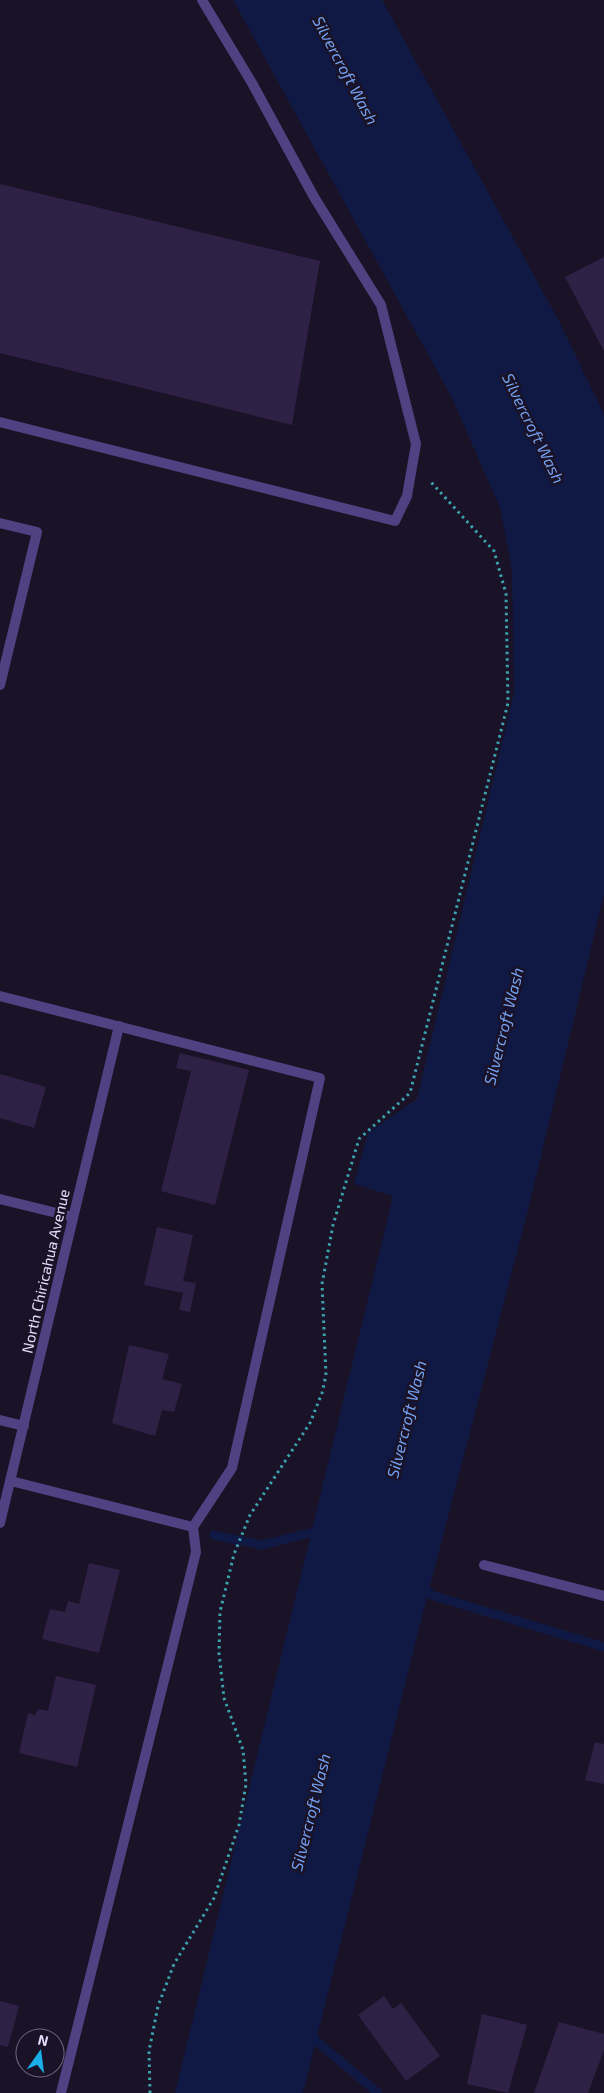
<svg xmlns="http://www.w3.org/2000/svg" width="604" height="2093" font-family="'Exo 2',sans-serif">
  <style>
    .water { fill: #101943 }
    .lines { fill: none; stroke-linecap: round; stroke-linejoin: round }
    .stream { stroke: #101943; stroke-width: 9 }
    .building { fill: #2f2046 }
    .path { stroke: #3ca2b0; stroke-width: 3; stroke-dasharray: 2.5 4; stroke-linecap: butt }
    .lane { stroke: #504282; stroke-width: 10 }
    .street { stroke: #504282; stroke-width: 10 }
    .labels { text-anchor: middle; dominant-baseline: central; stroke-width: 5; stroke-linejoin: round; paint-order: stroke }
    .street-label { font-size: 15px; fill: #e5dcfc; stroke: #1a1327 }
    .water-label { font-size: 16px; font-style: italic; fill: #74a1f2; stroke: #1a1327 }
  </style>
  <rect width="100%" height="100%" fill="#1a1327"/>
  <path class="water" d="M233,0H382L558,319L604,414V894L528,1210L419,1628L303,2093H175L393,1196L354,1184L368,1133L417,1099L514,693L512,570L500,508L452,398Z"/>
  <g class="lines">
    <g class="stream">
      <path d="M214,1535L262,1545L321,1530"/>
      <path d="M421,1582L431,1595L604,1647"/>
      <path d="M308,2034L378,2093"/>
    </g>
  </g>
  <g class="building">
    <path d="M0,184L320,261L292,425L0,353Z"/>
    <path d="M604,257V351L565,277Z"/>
    <path d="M180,1053L249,1070L215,1205L161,1191L191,1071L176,1068Z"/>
    <path d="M0,1074L46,1087L34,1128L0,1118Z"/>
    <path d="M157,1227L193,1235L183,1281L196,1283L190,1312L179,1310L183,1293L144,1285Z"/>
    <path d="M129,1345L169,1354L162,1379L182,1384L174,1412L162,1410L155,1436L112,1423Z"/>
    <path d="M89,1563L120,1570L99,1653L42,1639L50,1609L65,1612L68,1601L79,1604Z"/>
    <path d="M56,1676L96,1685L77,1767L19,1753L28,1713L35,1715L38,1709L48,1711Z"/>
    <path d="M595,1742L604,1744V1784L585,1780Z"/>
    <path d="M384,1996L393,2009L401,2003L440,2056L406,2081L358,2015Z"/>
    <path d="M0,2001L19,2006L8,2047L0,2045Z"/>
    <path d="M482,2014L527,2025L508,2093L467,2084Z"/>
    <path d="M559,2022L604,2034V2050L588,2093H534Z"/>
  </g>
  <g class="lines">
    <path class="path" d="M150,2093L149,2051L158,2006L174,1964L214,1898L239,1825L246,1784L243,1750L224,1698L219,1653L220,1612L234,1554L250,1515L310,1423L322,1393L326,1375L322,1284L333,1225L359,1139L410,1093L508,703L506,594L494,551L430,481"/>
    <g class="lane">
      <path d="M0,422L395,521L407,496L416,444L381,305L314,197L252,83L202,0"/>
      <path d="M0,523L37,532L0,685"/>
      <path d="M0,996L320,1078L232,1468L193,1527L196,1552L61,2093"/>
      <path d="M0,1420L24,1426"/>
    </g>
    <g class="street">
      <path d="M0,1199L73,1217"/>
      <path d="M11,1481L193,1527"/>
      <path d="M0,1523L119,1026"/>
      <path d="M484,1565L604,1596"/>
    </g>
  </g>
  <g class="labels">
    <g class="street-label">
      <text transform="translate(45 1271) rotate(-77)">North Chiricahua Avenue</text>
    </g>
    <g class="water-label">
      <text transform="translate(346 70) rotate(62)">Silvercroft Wash</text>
      <text transform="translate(534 428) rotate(64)">Silvercroft Wash</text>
      <text transform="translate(503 1026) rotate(-76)">Silvercroft Wash</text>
      <text transform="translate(406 1419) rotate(-76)">Silvercroft Wash</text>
      <text transform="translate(310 1812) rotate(-76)">Silvercroft Wash</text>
    </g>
  </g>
  <g transform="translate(40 2053) rotate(14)"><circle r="24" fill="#1a1327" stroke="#6b637c"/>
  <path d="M0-4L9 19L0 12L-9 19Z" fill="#1bafe9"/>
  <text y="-8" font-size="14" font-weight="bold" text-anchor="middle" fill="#e5dcfc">N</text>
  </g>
</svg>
